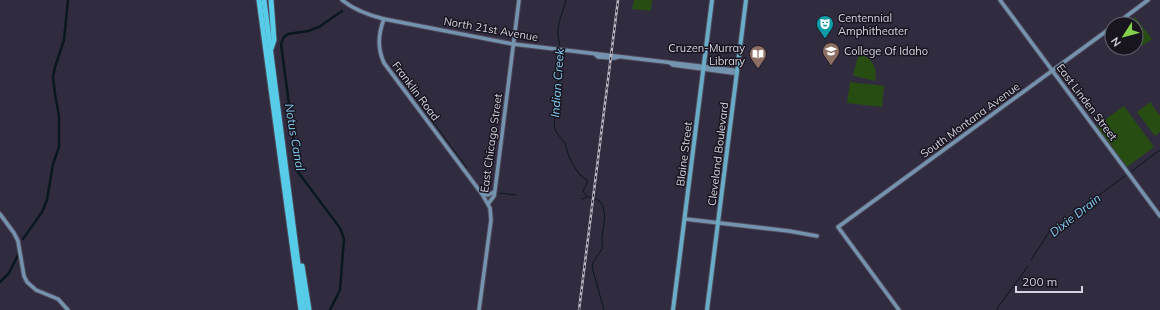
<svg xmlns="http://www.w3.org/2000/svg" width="1160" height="310" font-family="Mulish,sans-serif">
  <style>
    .green { fill: #274d13 }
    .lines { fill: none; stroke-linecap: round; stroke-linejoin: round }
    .stream { stroke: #09171e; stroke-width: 1 }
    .canal { stroke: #09171e; stroke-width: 2.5 }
    .secondary-casing { stroke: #4e495a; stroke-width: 5.5 }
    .primary-casing { stroke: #4e495a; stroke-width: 6 }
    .highway-casing { stroke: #4e495a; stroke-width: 7 }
    .secondary { stroke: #7493ae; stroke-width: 3.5 }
    .primary { stroke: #68acc7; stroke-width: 4 }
    .highway { stroke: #57cce9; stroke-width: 5 }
    .rail-casing { stroke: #bab6c5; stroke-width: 2.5 }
    .rail { stroke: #18151f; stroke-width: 1; stroke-dasharray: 3; stroke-linecap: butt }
    .labels { text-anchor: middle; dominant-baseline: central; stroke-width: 3; stroke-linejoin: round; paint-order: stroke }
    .poi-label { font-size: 11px; fill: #d6d3e1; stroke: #18151f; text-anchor: start }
    .street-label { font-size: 11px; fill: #d6d3e1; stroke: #18151f }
    .water-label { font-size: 12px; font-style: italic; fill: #81cbf0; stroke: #18151f }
  </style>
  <rect width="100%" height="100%" fill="#312b40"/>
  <g class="green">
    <path d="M634,0H652L651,11L632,9Z"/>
    <path d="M1135,17L1152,39L1142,46L1136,38V24H1126Z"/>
    <path d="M859,53C872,58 878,67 875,81L854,76L853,75Z"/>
    <path d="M850,82L884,86L882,107L847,103Z"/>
    <path d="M1150,102L1160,116V132L1155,136L1137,112Z"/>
    <path d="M1124,106L1154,147L1127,167L1097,127V125Z"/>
  </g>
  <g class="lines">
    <g class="stream">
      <path d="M560,48C560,43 558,39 558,35C557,23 563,12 566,0"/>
      <path d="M561,51V59L554,126L556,132L565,143L569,157L577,171L580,175L587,180V183L583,191C587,199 593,197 600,201C608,212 603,225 602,238C601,242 604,246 601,250C598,257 593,259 592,267L604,310"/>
      <path d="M413,95L467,168"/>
      <path d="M1132,171L1160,150"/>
      <path d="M500,193L516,195"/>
      <path d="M582,199L587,197"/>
      <path d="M1031,260L1049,232L1125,176"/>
      <path d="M996,310L1028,266"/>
    </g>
    <g class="canal">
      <path d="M23,239L42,212L47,200L53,164L59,147V116L55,94L53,77L55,67L64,40L68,0"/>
      <path d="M0,282L9,273L18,255"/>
      <path d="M340,290L344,239L340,228L298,172L281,44L284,37L288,34L308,31L319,27L342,11"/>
      <path d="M330,310L339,292"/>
    </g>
    <defs>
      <g id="secondary">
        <path d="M342,0C354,10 368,15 384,19L513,44L733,70L737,72"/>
        <path d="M1000,0L1160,216"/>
        <path d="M384,19C378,34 377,48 384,63L482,194L490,208L491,220L479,310"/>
        <path d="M1116,24L1148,0"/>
        <path d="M595,54L598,57L614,58L618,57"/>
        <path d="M670,63L673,65L733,73L737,72"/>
        <path d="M482,194L488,195L494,192"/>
        <path d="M488,204L494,196L495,190L519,0"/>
        <path d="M0,214L14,233L18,241L24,276L27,282L36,290L58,299L68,310"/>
        <path d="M685,219L789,231L817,236"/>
        <path d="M899,310L838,227L1112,27"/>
      </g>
      <g id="primary">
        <path d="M673,310L712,0"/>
        <path d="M707,310L746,0"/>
      </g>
      <g id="highway">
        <path d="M259,0L301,310"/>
        <path d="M264,0L304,310"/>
        <path d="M271,49L274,40L271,0"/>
        <path d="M302,266L309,310"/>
      </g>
    </defs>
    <use href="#secondary" class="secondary-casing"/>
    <use href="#primary" class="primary-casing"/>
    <use href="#highway" class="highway-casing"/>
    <use href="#secondary" class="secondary"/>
    <use href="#primary" class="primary"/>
    <use href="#highway" class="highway"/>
    <defs>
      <path id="rail" d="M579,310L618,0"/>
    </defs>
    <use href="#rail" class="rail-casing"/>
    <use href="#rail" class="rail"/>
  </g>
  <defs>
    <symbol id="theatre-pin" viewBox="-11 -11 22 30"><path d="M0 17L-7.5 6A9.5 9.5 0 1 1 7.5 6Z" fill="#0f9aa8" stroke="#18151f"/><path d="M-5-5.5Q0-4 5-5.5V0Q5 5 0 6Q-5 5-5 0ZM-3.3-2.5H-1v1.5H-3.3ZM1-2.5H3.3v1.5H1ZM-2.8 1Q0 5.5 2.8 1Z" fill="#fff"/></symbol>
    <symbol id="university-pin" viewBox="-11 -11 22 30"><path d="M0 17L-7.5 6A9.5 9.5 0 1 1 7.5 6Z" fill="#8d6e63" stroke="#18151f"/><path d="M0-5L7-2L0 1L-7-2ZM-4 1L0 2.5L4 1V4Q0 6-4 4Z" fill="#fff"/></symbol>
    <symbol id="library-pin" viewBox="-11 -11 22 30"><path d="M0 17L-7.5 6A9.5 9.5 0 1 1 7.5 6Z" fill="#8d6e63" stroke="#18151f"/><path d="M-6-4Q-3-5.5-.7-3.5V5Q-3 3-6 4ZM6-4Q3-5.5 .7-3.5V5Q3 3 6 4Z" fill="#fff"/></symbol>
  </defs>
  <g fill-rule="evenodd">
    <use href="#theatre-pin" x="815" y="14" width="20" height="27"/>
    <use href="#university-pin" x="821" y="41" width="20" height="27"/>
    <use href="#library-pin" x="748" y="44" width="20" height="27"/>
  </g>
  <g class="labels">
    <g class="poi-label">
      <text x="838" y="18">Centennial<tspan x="838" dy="13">Amphitheater</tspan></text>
      <text x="745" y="48" text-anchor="end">Cruzen-Murray<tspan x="745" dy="13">Library</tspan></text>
      <text x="844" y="51">College Of Idaho</text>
    </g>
    <g class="street-label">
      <text transform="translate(491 29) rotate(10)">North 21st Avenue</text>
      <text transform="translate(416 91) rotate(53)">Franklin Road</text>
      <text transform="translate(1087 102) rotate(53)">East Linden Street</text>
      <text transform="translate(970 120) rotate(-36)">South Montana Avenue</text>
      <text transform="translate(491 143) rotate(-82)">East Chicago Street</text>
      <text transform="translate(684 154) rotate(-83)">Blaine Street</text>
      <text transform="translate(718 154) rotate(-83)">Cleveland Boulevard</text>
    </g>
    <g class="water-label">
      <text transform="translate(557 83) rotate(-86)">Indian Creek</text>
      <text transform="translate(295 137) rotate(80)">Notus Canal</text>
      <text transform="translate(1075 215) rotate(-38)">Dixie Drain</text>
    </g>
  </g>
  <g transform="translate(1124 36) rotate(234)"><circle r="19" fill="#18151f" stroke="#64616d"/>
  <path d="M0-3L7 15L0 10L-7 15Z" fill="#84d04d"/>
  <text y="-6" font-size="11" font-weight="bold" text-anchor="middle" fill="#d6d3e1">N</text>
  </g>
  <path d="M1016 286v6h66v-6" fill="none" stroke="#d6d3e1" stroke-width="2"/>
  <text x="1022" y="286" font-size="12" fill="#d6d3e1" stroke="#18151f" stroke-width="3" paint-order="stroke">200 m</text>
</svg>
